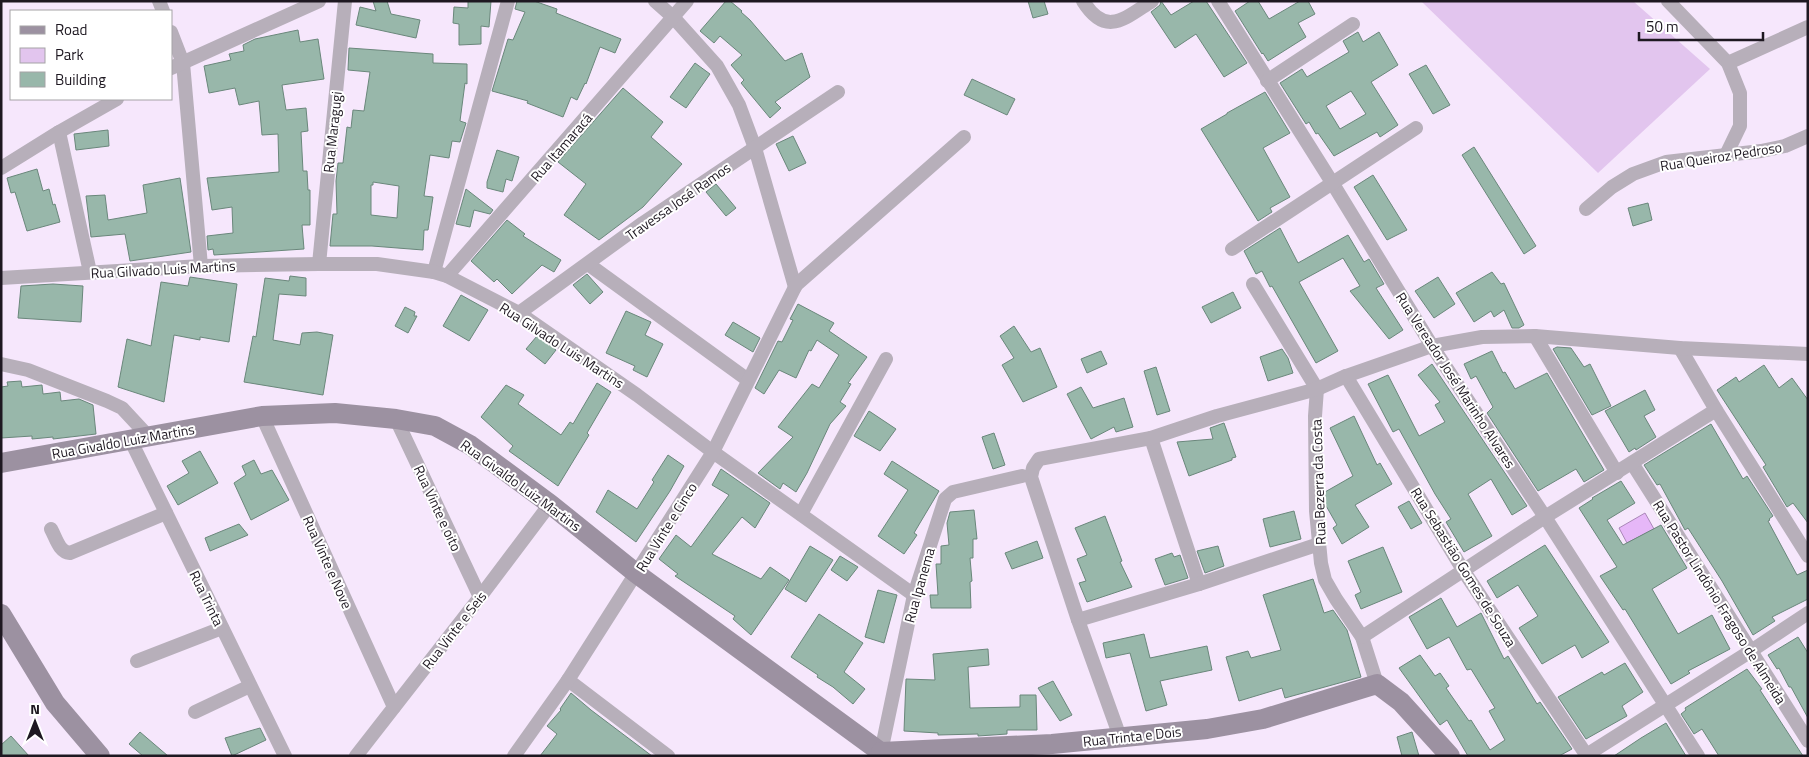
<svg xmlns="http://www.w3.org/2000/svg" width="1809" height="757" font-family="'Titillium Web',sans-serif">
  <style>
    .green { fill: #e2c5ee }
    .water { fill: #e6b7f8; stroke: #aa87b8 }
    .building { fill: #98b7aa; stroke: #6a877b; fill-rule: evenodd }
    .lines { fill: none; stroke-linecap: round; stroke-linejoin: round }
    .street { stroke: #b7afba; stroke-width: 14 }
    .secondary { stroke: #9c91a1; stroke-width: 20 }
    .labels { text-anchor: middle; dominant-baseline: central; stroke-width: 4; stroke-linejoin: round; paint-order: stroke }
    .street-label { font-size: 14px; fill: #1e1821; stroke: #fff }
  </style>
  <rect width="100%" height="100%" fill="#f6e7fc"/>
  <path class="green" d="M1421,1H1633L1710,69L1598,173Z"/>
  <path class="water" d="M1645,513L1654,529L1627,543L1619,528Z"/>
  <g class="building">
    <path d="M373,1H387L391,14L420,20L416,38L356,25L360,7L376,11Z"/>
    <path d="M468,1H491L489,27L481,26V44L459,45V24L453,23L454,7L468,8Z"/>
    <path d="M517,1H534L557,9L556,13L621,39L615,53L600,47L586,84L585,83L577,100L571,97L563,117L527,103L528,101L492,91L508,39L513,40L525,12L515,9Z"/>
    <path d="M726,1H730L742,11L741,12L750,20L785,61L802,53L810,77L775,102L781,108L770,118L741,83L744,80L731,65L742,55L720,36L714,43L700,31Z"/>
    <path d="M1028,1H1044L1048,14L1033,18Z"/>
    <path d="M1161,1L1171,15L1194,1H1206L1247,63L1224,77L1196,34L1175,48L1151,12L1160,5Z"/>
    <path d="M1250,1H1258L1269,19L1300,1H1308L1315,14L1298,23L1306,37L1268,61L1263,53L1262,54L1235,11Z"/>
    <path d="M298,30L300,42L318,39L324,79L282,85L286,110L306,108L308,131L301,132L303,171H307L308,190H310V225H302L304,249L214,255L213,249L208,250L207,236L233,233L232,207L212,210L207,178L279,172L278,134L262,135L259,101L239,105L235,88L209,93L204,66L231,60L229,54L244,51L243,45L255,39Z"/>
    <path d="M1358,32L1363,42L1379,32L1398,65L1371,82L1398,125L1380,137L1377,132L1334,156L1318,133L1316,134L1309,122L1306,124L1280,83L1302,69L1307,77L1349,52L1343,41ZM1351,91L1366,114L1340,129L1326,106Z"/>
    <path d="M349,48L433,54V63L467,64V84L465,83L460,121L466,123L460,142L452,141L449,158L430,155L424,196L433,197L428,230H424L423,250L372,246H330L333,214H337L336,181L338,163H343L347,127L351,128L353,110L364,111L370,72L348,70ZM373,182L399,186L397,218L371,215V185H373Z"/>
    <path d="M695,63L710,74L686,108L670,97Z"/>
    <path d="M1426,65L1450,105L1433,114L1409,74Z"/>
    <path d="M972,79L1015,99L1007,115L964,95Z"/>
    <path d="M623,88L663,122L651,137L682,164L643,207L599,240L564,215L586,184L558,162Z"/>
    <path d="M1265,92L1290,133L1263,148L1290,197L1270,208L1272,212L1258,221L1201,129L1227,114V113Z"/>
    <path d="M108,130L109,146L76,150L74,134Z"/>
    <path d="M793,136L806,163L789,171L776,144Z"/>
    <path d="M1474,147L1536,246L1524,254L1462,155Z"/>
    <path d="M497,150L519,157L512,181L506,179L503,192L487,188V182Z"/>
    <path d="M37,169L43,191L49,189L53,205L55,204L60,222L27,231L15,192L11,193L7,178Z"/>
    <path d="M1373,175L1407,230L1387,240L1354,187Z"/>
    <path d="M180,178L191,252L130,261L125,234L91,237L86,196L105,195L108,220L147,213L143,185Z"/>
    <path d="M716,184L736,208L726,216L706,192Z"/>
    <path d="M466,189L493,210L490,214L474,210L470,227L456,224Z"/>
    <path d="M1648,203L1652,220L1633,226L1628,208Z"/>
    <path d="M507,220L525,234L523,236L561,260L554,272L542,265L512,294L497,279L494,282L471,261Z"/>
    <path d="M1280,228L1298,263L1348,235L1364,262L1369,259L1384,284L1376,288L1403,330L1389,339L1385,334L1350,291L1360,286L1343,258L1299,282L1338,351L1316,363L1272,286L1270,287L1262,271L1256,274L1244,251Z"/>
    <path d="M1492,272L1501,284L1504,283L1524,325L1519,328H1512L1504,310L1494,317L1491,311L1474,322L1456,293Z"/>
    <path d="M587,274L603,292L590,304L573,285Z"/>
    <path d="M290,276L306,278V296L279,294L273,340L300,345L302,333L317,332L333,335L323,395L244,382L253,336L256,337L265,278L289,281Z"/>
    <path d="M190,277L237,284L229,342L200,337V340L174,335L164,402L118,387L127,339L151,346L161,282L188,286Z"/>
    <path d="M1438,277L1455,304L1434,318L1415,291Z"/>
    <path d="M53,284L83,286L81,322L18,318L21,286Z"/>
    <path d="M1233,292L1241,308L1211,323L1202,307Z"/>
    <path d="M461,295L488,310L469,341L443,326Z"/>
    <path d="M798,304L834,323L829,331L867,357L848,383L851,384L840,402L846,406L830,424L807,473L796,492L783,483L780,489L758,473L793,437L778,427L812,384L819,388L839,355L817,340L811,351L809,350L796,378L779,370L764,394L755,388L778,341L782,342L793,320L790,319Z"/>
    <path d="M405,307L415,312L414,316H417L408,333L395,326Z"/>
    <path d="M626,311L651,322L645,335L663,344L647,377L633,370L635,366L606,353Z"/>
    <path d="M733,322L760,338L753,352L725,335Z"/>
    <path d="M1014,326L1031,352L1040,348L1057,387L1023,402L1002,365L1014,358L1000,336Z"/>
    <path d="M537,336L556,350L545,364L526,349Z"/>
    <path d="M1557,347L1571,348L1584,367L1590,364L1611,406L1592,415L1553,349Z"/>
    <path d="M1282,349L1288,358L1293,373L1268,381L1260,357Z"/>
    <path d="M1101,351L1107,364L1087,373L1081,359Z"/>
    <path d="M1492,351L1503,373L1505,372L1515,389L1547,373L1604,470L1584,482L1576,469L1538,491L1487,413L1493,407L1476,376L1471,379L1464,364Z"/>
    <path d="M1432,364L1527,506L1512,515L1491,479L1468,494L1492,536L1464,552L1446,522L1451,519L1435,494L1399,429L1393,432L1368,384L1388,375L1419,436L1445,422L1435,405L1440,402L1418,375Z"/>
    <path d="M1764,365L1779,388L1792,378L1808,400V523L1793,503L1787,507L1763,467L1766,465L1717,390L1736,377L1739,382Z"/>
    <path d="M1156,367L1170,411L1157,415L1144,371Z"/>
    <path d="M21,381L22,387L42,385L43,394L60,392L61,401L79,399L93,405L96,434L53,439V437L32,439V436L1,438V387L8,386L7,382Z"/>
    <path d="M597,383L611,392L587,433L589,435L558,486L509,451L513,446L481,417L506,385L524,395L518,404L561,435L570,422L573,424Z"/>
    <path d="M1081,387L1093,408L1124,398L1133,427L1116,432L1114,427L1091,439L1067,394Z"/>
    <path d="M1645,390L1655,410L1644,416L1656,437L1636,450L1635,448L1629,452L1605,411Z"/>
    <path d="M869,411L896,429L880,451L854,436Z"/>
    <path d="M1354,416L1377,465L1380,463L1392,484L1355,505L1369,527L1342,544L1333,528L1337,525L1325,504V492L1353,476L1330,428Z"/>
    <path d="M1224,423L1236,457L1232,458V460L1189,476L1177,442L1213,439L1210,428Z"/>
    <path d="M1711,424L1743,479L1747,476L1773,516L1769,519L1770,520L1768,521L1797,575L1808,570V599L1772,617L1775,621L1753,635L1722,581L1688,528L1685,530L1660,484L1657,485L1644,465Z"/>
    <path d="M994,433L1005,465L993,469L982,437Z"/>
    <path d="M200,451L218,483L178,505L167,486L189,473L182,461Z"/>
    <path d="M668,455L684,466L670,491L636,542L596,512L608,490L637,509L654,482L652,480Z"/>
    <path d="M254,460L261,474L272,470L289,500L251,520L234,483L246,475L242,466Z"/>
    <path d="M892,461L939,491L914,533L917,535L904,554L878,536L908,490L884,474Z"/>
    <path d="M721,469L770,503L755,528L742,517L712,554L761,579L770,567L789,580L751,635L733,619L735,616L675,576L678,574L659,559L676,535L691,547L729,495L712,485Z"/>
    <path d="M1621,481L1635,503L1607,520L1623,545L1661,525L1687,568L1652,589L1678,634L1712,615L1730,649L1688,671L1690,673L1671,684L1625,609L1623,610L1600,576L1617,567L1579,508L1593,499L1592,498Z"/>
    <path d="M1409,501L1422,523L1411,529L1398,507Z"/>
    <path d="M974,510L977,539H973V558H970L972,581L970,582L971,608H931L930,595H938L936,564H941V546L949,545L947,523L950,512Z"/>
    <path d="M1294,511L1301,539L1270,547L1263,519Z"/>
    <path d="M1105,516L1122,561L1120,562L1132,587L1087,602L1079,583L1086,581L1077,559L1087,555L1075,528Z"/>
    <path d="M239,524L248,535L210,551L205,538Z"/>
    <path d="M1037,541L1043,558L1012,569L1005,553Z"/>
    <path d="M1545,545L1609,642L1582,658L1575,645L1542,664L1519,628L1538,616L1518,585L1497,598L1487,581Z"/>
    <path d="M810,546L833,560L806,602L785,589Z"/>
    <path d="M1218,546L1224,566L1205,573L1197,551Z"/>
    <path d="M1383,547L1402,592L1361,609L1355,595L1361,592L1348,561Z"/>
    <path d="M1172,553L1174,557L1180,555L1188,578L1165,585L1155,559Z"/>
    <path d="M840,556L858,567L847,581L831,570Z"/>
    <path d="M1313,579L1324,613L1333,610L1347,630L1361,677L1285,698L1282,688L1239,701L1226,657L1248,651L1251,658L1281,650L1263,595Z"/>
    <path d="M878,590L897,595L884,643L865,637Z"/>
    <path d="M1441,598L1457,627L1481,613L1504,659L1508,656L1537,704L1540,702L1572,749L1559,756H1468L1447,720L1440,725L1399,668L1420,655L1435,676L1440,673L1449,686L1446,688L1469,721L1471,720L1490,750L1505,740L1489,711L1495,708L1471,669L1467,670L1449,637L1427,649L1409,617Z"/>
    <path d="M819,614L863,643L844,672L865,689L853,704L833,687L817,677L818,675L791,657Z"/>
    <path d="M1144,634L1150,658L1207,646L1212,670L1160,681L1167,705L1146,711L1130,653L1106,658L1103,643Z"/>
    <path d="M1798,637L1808,653V718L1791,687H1789L1779,668L1777,669L1768,655Z"/>
    <path d="M988,649L989,665L968,667L970,708L1020,707V695H1036L1037,730H1007V734L978,736V734L938,735V733L904,731L906,679L935,680L933,654Z"/>
    <path d="M1625,663L1643,692L1622,706L1627,716L1586,739L1558,697L1602,672L1604,675Z"/>
    <path d="M1747,669L1762,689L1760,690L1803,756H1719L1702,729L1694,734L1681,714L1686,710L1685,708Z"/>
    <path d="M1053,681L1072,715L1060,721L1038,688Z"/>
    <path d="M571,693L591,710L652,756H540L557,734L547,726L561,710L560,709Z"/>
    <path d="M1666,723L1686,756H1614L1641,738Z"/>
    <path d="M260,728L266,740L232,756L225,738Z"/>
    <path d="M140,732L168,756H143L129,744Z"/>
    <path d="M1412,732L1419,756H1402L1397,737Z"/>
    <path d="M11,736L29,756H1V745Z"/>
  </g>
  <g class="lines">
    <g class="street">
      <path d="M159,1L163,11"/>
      <path d="M655,1L673,17L717,66L739,105L755,148L795,287"/>
      <path d="M1083,1C1106,38 1125,18 1152,1"/>
      <path d="M1218,1L1333,184L1432,346L1545,517L1698,756"/>
      <path d="M1668,1L1728,63L1740,93V126L1726,155"/>
      <path d="M171,32L183,63L201,266"/>
      <path d="M1728,63L1808,27"/>
      <path d="M171,68L319,1"/>
      <path d="M1267,81L1353,24"/>
      <path d="M59,132L90,272"/>
      <path d="M1,168L59,132L117,99"/>
      <path d="M1586,209L1612,187L1633,174L1666,162L1761,151L1785,146L1808,136"/>
      <path d="M1232,249L1416,128"/>
      <path d="M319,264L345,1"/>
      <path d="M588,264L748,380"/>
      <path d="M434,272L508,1"/>
      <path d="M447,276L687,1"/>
      <path d="M1,278L201,266L319,264H377L434,272L447,276L519,313L637,395L713,452L914,595"/>
      <path d="M1253,284L1317,389L1315,416L1316,511L1321,563L1325,580L1336,599L1362,637L1377,684"/>
      <path d="M519,313L643,223L838,92"/>
      <path d="M1535,336L1617,473"/>
      <path d="M1680,348L1716,410L1808,556"/>
      <path d="M1,364L28,370L107,401L122,408L148,436"/>
      <path d="M1346,376L1463,570L1587,756"/>
      <path d="M262,416L394,707"/>
      <path d="M396,419L480,597"/>
      <path d="M1151,438L1199,584"/>
      <path d="M130,439L285,756"/>
      <path d="M1632,463L1808,741"/>
      <path d="M801,514L886,359"/>
      <path d="M51,529C56,538 59,552 70,553L166,513"/>
      <path d="M1078,620L1199,584L1319,544"/>
      <path d="M1362,637L1545,517L1716,410"/>
      <path d="M137,661L222,628"/>
      <path d="M568,680L668,756"/>
      <path d="M195,712L250,686"/>
      <path d="M1120,737L1078,620L1031,477L1033,468L1039,459L1151,438L1217,416L1317,389L1346,376L1432,346L1482,337L1535,336L1680,348L1808,354"/>
      <path d="M881,752L914,595L945,499L953,492L1022,476"/>
      <path d="M356,756L480,597L550,504"/>
      <path d="M514,756L568,680L713,452L796,285L964,137"/>
      <path d="M1585,756L1751,651L1808,613"/>
    </g>
    <g class="secondary">
      <path d="M1,463L262,416L335,413L396,419L435,426L470,445L550,504L637,574L886,756"/>
      <path d="M1,614L55,703L100,756"/>
      <path d="M881,752L1052,744L1207,729L1263,719L1377,684L1401,702L1450,756"/>
    </g>
  </g>
  <g class="labels">
    <g class="street-label">
      <text transform="translate(332 132) rotate(-84)">Rua Maragugi</text>
      <text transform="translate(561 147) rotate(-49)">Rua Itamaracá</text>
      <text transform="translate(1721 156) rotate(-9)">Rua Queiroz Pedroso</text>
      <text transform="translate(678 201) rotate(-35)">Travessa José Ramos</text>
      <text transform="translate(163 269) rotate(-3)">Rua Gilvado Luis Martins</text>
      <text transform="translate(562 345) rotate(33)">Rua Gilvado Luis Martins</text>
      <text transform="translate(1456 380) rotate(57)">Rua Vereador José Marinho Alvares</text>
      <text transform="translate(123 441) rotate(-10)">Rua Givaldo Luiz Martins</text>
      <text transform="translate(1318 482) rotate(-92)">Rua Bezerra da Costa</text>
      <text transform="translate(521 485) rotate(36)">Rua Givaldo Luiz Martins</text>
      <text transform="translate(438 508) rotate(65)">Rua Vinte e oito</text>
      <text transform="translate(666 527) rotate(-58)">Rua Vinte e Cinco</text>
      <text transform="translate(328 562) rotate(66)">Rua Vinte e Nove</text>
      <text transform="translate(1464 567) rotate(58)">Rua Sebastião Gomes de Souza</text>
      <text transform="translate(919 585) rotate(-74)">Rua Ipanema</text>
      <text transform="translate(207 598) rotate(64)">Rua Trinta</text>
      <text transform="translate(1720 602) rotate(58)">Rua Pastor Lindônio Fragoso de Almeida</text>
      <text transform="translate(454 630) rotate(-52)">Rua Vinte e Seis</text>
      <text transform="translate(1132 736) rotate(-6)">Rua Trinta e Dois</text>
    </g>
  </g>
  <rect width="1809" height="757" fill="none" stroke="#1e1821" stroke-width="5"/>
  <rect x="10" y="10" width="162" height="90" fill="#ffffff" stroke="#a5a3a6"/>
  <rect x="20" y="26" width="25" height="8" fill="#9c91a1" stroke="#a5a3a6"/>
  <text x="55" y="35" font-size="15" fill="#1e1821">Road</text>
  <rect x="20" y="48" width="25" height="15" fill="#e2c5ee" stroke="#a5a3a6"/>
  <text x="55" y="60" font-size="15" fill="#1e1821">Park</text>
  <rect x="20" y="72" width="25" height="15" fill="#98b7aa" stroke="#a5a3a6"/>
  <text x="55" y="85" font-size="15" fill="#1e1821">Building</text>
  <g transform="translate(35 722)" stroke="#ffffff" stroke-width="4" paint-order="stroke">
  <path d="M0-4L9 19L0 12L-9 19Z" fill="#1e1821"/>
  <text y="-8" font-size="14" font-weight="bold" text-anchor="middle" fill="#1e1821">N</text>
  </g>
  <path d="M1639 32v8h124v-8" fill="none" stroke="#1e1821" stroke-width="2.5"/>
  <text x="1646" y="32" font-size="15" fill="#1e1821" stroke="#ffffff" stroke-width="4" paint-order="stroke">50 m</text>
</svg>
